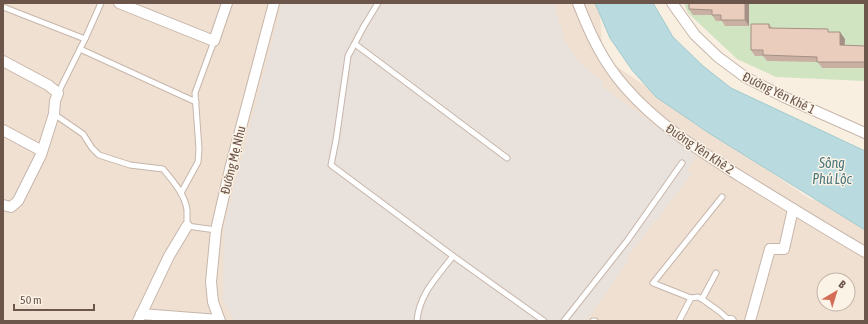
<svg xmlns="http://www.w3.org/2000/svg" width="868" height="324" font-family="'Asap Condensed',sans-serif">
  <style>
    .residential { fill: #efe0d1; fill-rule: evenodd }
    .industrial { fill: #e8e1dc }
    .green { fill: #d1e4c2 }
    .water { fill: #b9dbdf; stroke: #a1cacf }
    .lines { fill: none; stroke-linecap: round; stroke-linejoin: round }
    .service-casing { stroke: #c7b6ab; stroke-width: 7 }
    .minor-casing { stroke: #c7b6ab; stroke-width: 12 }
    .service { stroke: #fff; stroke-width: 5 }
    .minor { stroke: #fff; stroke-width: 10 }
    .wall { fill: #c9b0a3 }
    .shaded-wall { fill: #a49084 }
    .building { fill: #eacdbd; stroke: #a49084 }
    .labels { text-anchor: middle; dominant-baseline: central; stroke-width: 3; stroke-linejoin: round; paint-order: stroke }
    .street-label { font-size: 13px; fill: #6c564c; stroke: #fcf3e7 }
    .water-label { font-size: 14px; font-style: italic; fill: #49767d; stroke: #fcf3e7 }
  </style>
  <rect width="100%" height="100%" fill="#f8efe1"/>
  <path class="residential" d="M3,3H599L603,57L810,199L865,211V321H3ZM824,280H848V304H824Z"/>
  <path class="industrial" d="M282,3H554L565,42L580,63L602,81L603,87L696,155L688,170L692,174L627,257L629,260L586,321H236L232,317L223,301L224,226Z"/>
  <path class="green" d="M684,3H865V81L776,77L737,59L688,13Z"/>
  <path class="water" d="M595,3H653L673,37L703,66L731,88L865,151V230L712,135L656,97L632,70L610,38Z"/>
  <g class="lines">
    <defs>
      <g id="service">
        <path d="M378,3L364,26L348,56L336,140L331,165L453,256C438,276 419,294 417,321"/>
        <path d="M3,7L85,39"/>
        <path d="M355,44L507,158"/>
        <path d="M80,49L196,102"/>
        <path d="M58,93L85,39L101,3"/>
        <path d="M54,114L83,134L92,148L99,155L130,165L163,169C172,180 185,194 187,210C187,215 187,221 187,226L216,230"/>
        <path d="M181,193L198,162L199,149L195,93L214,41"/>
        <path d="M722,197L653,283L691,298L698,297L702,299L720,312L730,321"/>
        <path d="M453,256L544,321"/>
        <path d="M702,299L716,273"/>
        <path d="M564,321L627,241L682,163"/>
        <path d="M593,321H595"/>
        <path d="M679,321L691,298"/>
      </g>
      <g id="minor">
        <path d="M119,3L214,41L227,3"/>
        <path d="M578,3C590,34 603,62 625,87C657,124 697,149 738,175C780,201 822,227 865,252"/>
        <path d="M672,3L695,35L718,57L745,77L784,97L865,133"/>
        <path d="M3,61L48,85L58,93L55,101L54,114L41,155L18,201L11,207L3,205"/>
        <path d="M3,130L42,151"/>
        <path d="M141,314L219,320"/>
        <path d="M138,321L169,256L187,226"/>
        <path d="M220,321L213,302L211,282L216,230L230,169L274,3"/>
        <path d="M730,321H731"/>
        <path d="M750,321L770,249H784L793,209"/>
      </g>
    </defs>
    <use href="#service" class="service-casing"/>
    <use href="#minor" class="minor-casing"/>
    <use href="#service" class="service"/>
    <use href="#minor" class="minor"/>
  </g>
  <g class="wall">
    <path d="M749,3V26H725L722,21H716L712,15H693L689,9Z"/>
    <path d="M769,24L772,28L830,32L845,39L844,46H865V68H822L818,62L767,61L763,56H755L751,50Z"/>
  </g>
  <g class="shaded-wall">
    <path d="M745,3H749V26L745,20Z"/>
    <path d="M840,32L845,39L844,51L840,45Z"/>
  </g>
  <g class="building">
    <path d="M689,3H745V20H721V15H712V10L689,9Z"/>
    <path d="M751,24H769V28L828,29V32H840V45L865,46V62H817V57L763,55V50H751Z"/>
  </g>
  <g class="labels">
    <g class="street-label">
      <text transform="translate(779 93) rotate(26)">Đường Yên Khê 1</text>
      <text transform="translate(700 149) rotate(34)">Đường Yên Khê 2</text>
      <text transform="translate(233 160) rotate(-76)">Đường Mẹ Nhu</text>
    </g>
    <g class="water-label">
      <text x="832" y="163">Sông<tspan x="832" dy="16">Phú Lộc</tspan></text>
    </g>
  </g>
  <rect width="868" height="324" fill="none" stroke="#6c564c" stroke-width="8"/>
  <g transform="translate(836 292) rotate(38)"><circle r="19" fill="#fcf3e7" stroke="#c2b4a9"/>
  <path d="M0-3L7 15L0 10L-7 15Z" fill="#d46d55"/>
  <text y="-6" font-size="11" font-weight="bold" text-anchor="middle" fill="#6c564c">B</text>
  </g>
  <path d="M14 304v6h80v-6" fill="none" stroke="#6c564c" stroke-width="2"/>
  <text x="20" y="304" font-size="12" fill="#6c564c" stroke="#fcf3e7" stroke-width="3" paint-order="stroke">50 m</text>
</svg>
